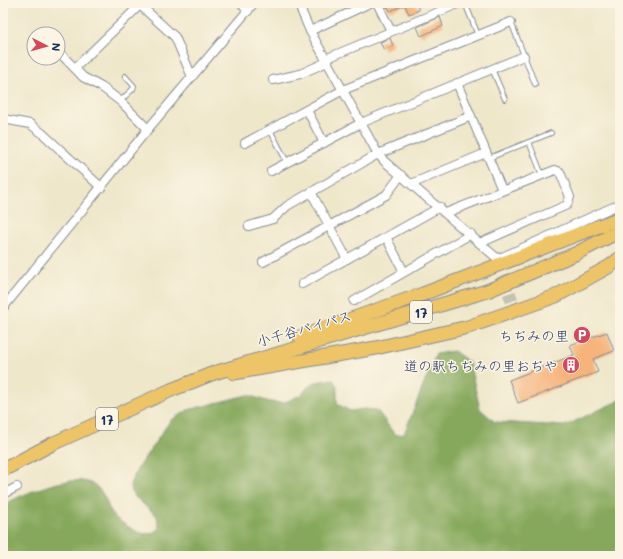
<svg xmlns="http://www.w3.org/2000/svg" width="623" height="559" font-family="Mali,'Klee One',sans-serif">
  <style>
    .forest { fill: #86a85c; stroke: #506c5d }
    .building { fill: #f6b37b }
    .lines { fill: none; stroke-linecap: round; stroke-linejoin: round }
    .trunk-tunnel { stroke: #c5c2b4; stroke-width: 13; stroke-dasharray: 13 6; stroke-linecap: butt }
    .service-casing { stroke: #858b94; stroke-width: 6 }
    .minor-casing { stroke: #858b94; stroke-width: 10 }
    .trunk-casing { stroke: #858b94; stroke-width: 15 }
    .service { stroke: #fff; stroke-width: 4 }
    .minor { stroke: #fff; stroke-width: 8 }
    .trunk { stroke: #eec469; stroke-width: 13 }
    .labels { text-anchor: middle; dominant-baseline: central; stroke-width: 3; stroke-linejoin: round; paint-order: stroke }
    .shield { fill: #fcf5e5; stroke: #5e6a86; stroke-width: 1 }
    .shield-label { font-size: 13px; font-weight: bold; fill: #1b2f5e }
    .street-label { font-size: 14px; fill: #1b2f5e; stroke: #fcf5e5 }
    .poi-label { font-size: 14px; fill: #1b2f5e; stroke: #fcf5e5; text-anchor: end }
  </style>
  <rect width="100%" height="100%" fill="#fcf5e5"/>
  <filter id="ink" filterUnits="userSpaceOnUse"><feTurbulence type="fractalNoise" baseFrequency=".025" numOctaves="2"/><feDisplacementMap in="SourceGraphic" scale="8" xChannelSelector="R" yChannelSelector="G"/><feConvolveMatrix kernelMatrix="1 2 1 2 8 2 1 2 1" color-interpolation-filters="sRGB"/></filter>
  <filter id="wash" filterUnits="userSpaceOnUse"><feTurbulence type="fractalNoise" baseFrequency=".012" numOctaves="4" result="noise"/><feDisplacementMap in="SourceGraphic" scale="16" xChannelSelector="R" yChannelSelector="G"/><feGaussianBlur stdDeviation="0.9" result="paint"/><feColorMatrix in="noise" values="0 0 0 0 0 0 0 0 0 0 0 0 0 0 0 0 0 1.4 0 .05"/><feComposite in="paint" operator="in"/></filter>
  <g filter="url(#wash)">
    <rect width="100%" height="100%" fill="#efe7ca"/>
    <path class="forest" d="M454,351L469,362L480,409L495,422L565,426L620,400V556H3V505C23,494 79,468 98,488C106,495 107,509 115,517C118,521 136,532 141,533C144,534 149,534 153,533L159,527L157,516L133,495L130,484L139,466L170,421L188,410L247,395L270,402L283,403L301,395L312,383L332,379L337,385V404L350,411L364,409L377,410L395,435L404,434L436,354Z"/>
    <g id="blocks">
      <g class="building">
        <path d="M383,3H416L419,10L409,14L405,5L390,11L388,7L386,8Z"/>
        <path d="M440,17L443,26L421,36L417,27Z"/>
        <path d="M390,38L393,46L384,50L380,42Z"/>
        <path d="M607,332L614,351L593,359L598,372L518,403L509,380L574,355L570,345Z"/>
      </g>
    </g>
  </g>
  <g filter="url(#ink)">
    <use href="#blocks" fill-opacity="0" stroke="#858b94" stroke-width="1"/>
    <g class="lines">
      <path class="trunk-tunnel" d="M503,275L512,301"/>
      <defs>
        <g id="service">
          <path d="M465,3L478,35"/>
          <path d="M511,22L535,84"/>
          <path d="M492,69L505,99"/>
          <path d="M120,101L133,89L134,86L125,76"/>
          <path d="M270,130L287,162"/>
          <path d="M529,142L542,175"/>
          <path d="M489,158L551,133"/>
        </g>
        <g id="minor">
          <path d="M241,3L248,11"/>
          <path d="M298,3L310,31L378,154L384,161L498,259L500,264"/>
          <path d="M377,3L391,31"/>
          <path d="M140,5L175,37L192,77"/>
          <path d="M310,31L370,3"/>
          <path d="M60,53L83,77L103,88L120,101L148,129"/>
          <path d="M325,59L460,3"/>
          <path d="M75,68L142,3"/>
          <path d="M273,80L300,74L327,62"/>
          <path d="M457,83L502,190"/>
          <path d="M307,110L324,143"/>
          <path d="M3,119L30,124L42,133L102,188"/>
          <path d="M245,143L343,90L511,22"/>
          <path d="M271,171L361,123L524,56"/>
          <path d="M411,184L486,153"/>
          <path d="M311,192L347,259"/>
          <path d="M446,213L555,170L560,172L570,197L567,205L480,243"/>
          <path d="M249,226L273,219L287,206L378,154L471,116"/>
          <path d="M386,237L404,272"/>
          <path d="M500,258L620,204"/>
          <path d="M263,262L386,195L401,175"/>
          <path d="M302,284L440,207"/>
          <path d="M354,301L471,234"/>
          <path d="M3,308L148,129L254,3"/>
          <path d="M3,494L17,487"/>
        </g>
        <g id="trunk">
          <path d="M300,337L423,294L620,218"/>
          <path d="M234,373L376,348L468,327L556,296L610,266L620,258"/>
          <path d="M3,470L52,444L171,390L214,373L487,291L575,254L620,231"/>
        </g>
      </defs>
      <use href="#service" class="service-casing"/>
      <use href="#minor" class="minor-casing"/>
      <use href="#trunk" class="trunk-casing"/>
      <use href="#service" class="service"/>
      <use href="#minor" class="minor"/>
      <use href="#trunk" class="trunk"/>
    </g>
  </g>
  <defs>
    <symbol id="parking-disc" viewBox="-11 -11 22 22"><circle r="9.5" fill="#d1495b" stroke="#fcf5e5"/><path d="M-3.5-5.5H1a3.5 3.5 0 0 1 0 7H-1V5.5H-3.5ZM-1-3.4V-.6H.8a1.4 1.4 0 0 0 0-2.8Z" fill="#fff"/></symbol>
    <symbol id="building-disc" viewBox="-11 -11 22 22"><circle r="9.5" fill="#d1495b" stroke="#fcf5e5"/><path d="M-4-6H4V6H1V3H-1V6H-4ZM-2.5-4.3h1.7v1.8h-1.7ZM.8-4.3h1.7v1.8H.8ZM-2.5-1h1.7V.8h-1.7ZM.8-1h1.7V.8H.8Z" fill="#fff"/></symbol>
  </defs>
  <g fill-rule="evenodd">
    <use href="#parking-disc" x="572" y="325" width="20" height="20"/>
    <use href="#building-disc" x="561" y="355" width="20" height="20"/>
  </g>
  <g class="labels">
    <g class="shield">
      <rect x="410" y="301" width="22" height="22" rx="3"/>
      <rect x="96" y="408" width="22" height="22" rx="3"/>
    </g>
    <g class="shield-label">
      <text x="421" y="312">17</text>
      <text x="107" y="419">17</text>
    </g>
    <g class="street-label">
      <text transform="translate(304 328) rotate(-16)">小千谷バイパス</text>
    </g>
    <g class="poi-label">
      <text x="569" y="335">ちぢみの里</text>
      <text x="558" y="365">道の駅ちぢみの里おぢや</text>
    </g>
  </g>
  <rect width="623" height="559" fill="none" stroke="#fcf5e5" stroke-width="16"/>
  <g transform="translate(46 46) rotate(96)"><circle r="19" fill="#fcf5e5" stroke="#a2a6af"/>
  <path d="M0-3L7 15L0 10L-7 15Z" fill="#d1495b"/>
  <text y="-6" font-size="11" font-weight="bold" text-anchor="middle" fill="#1b2f5e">N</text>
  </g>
</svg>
